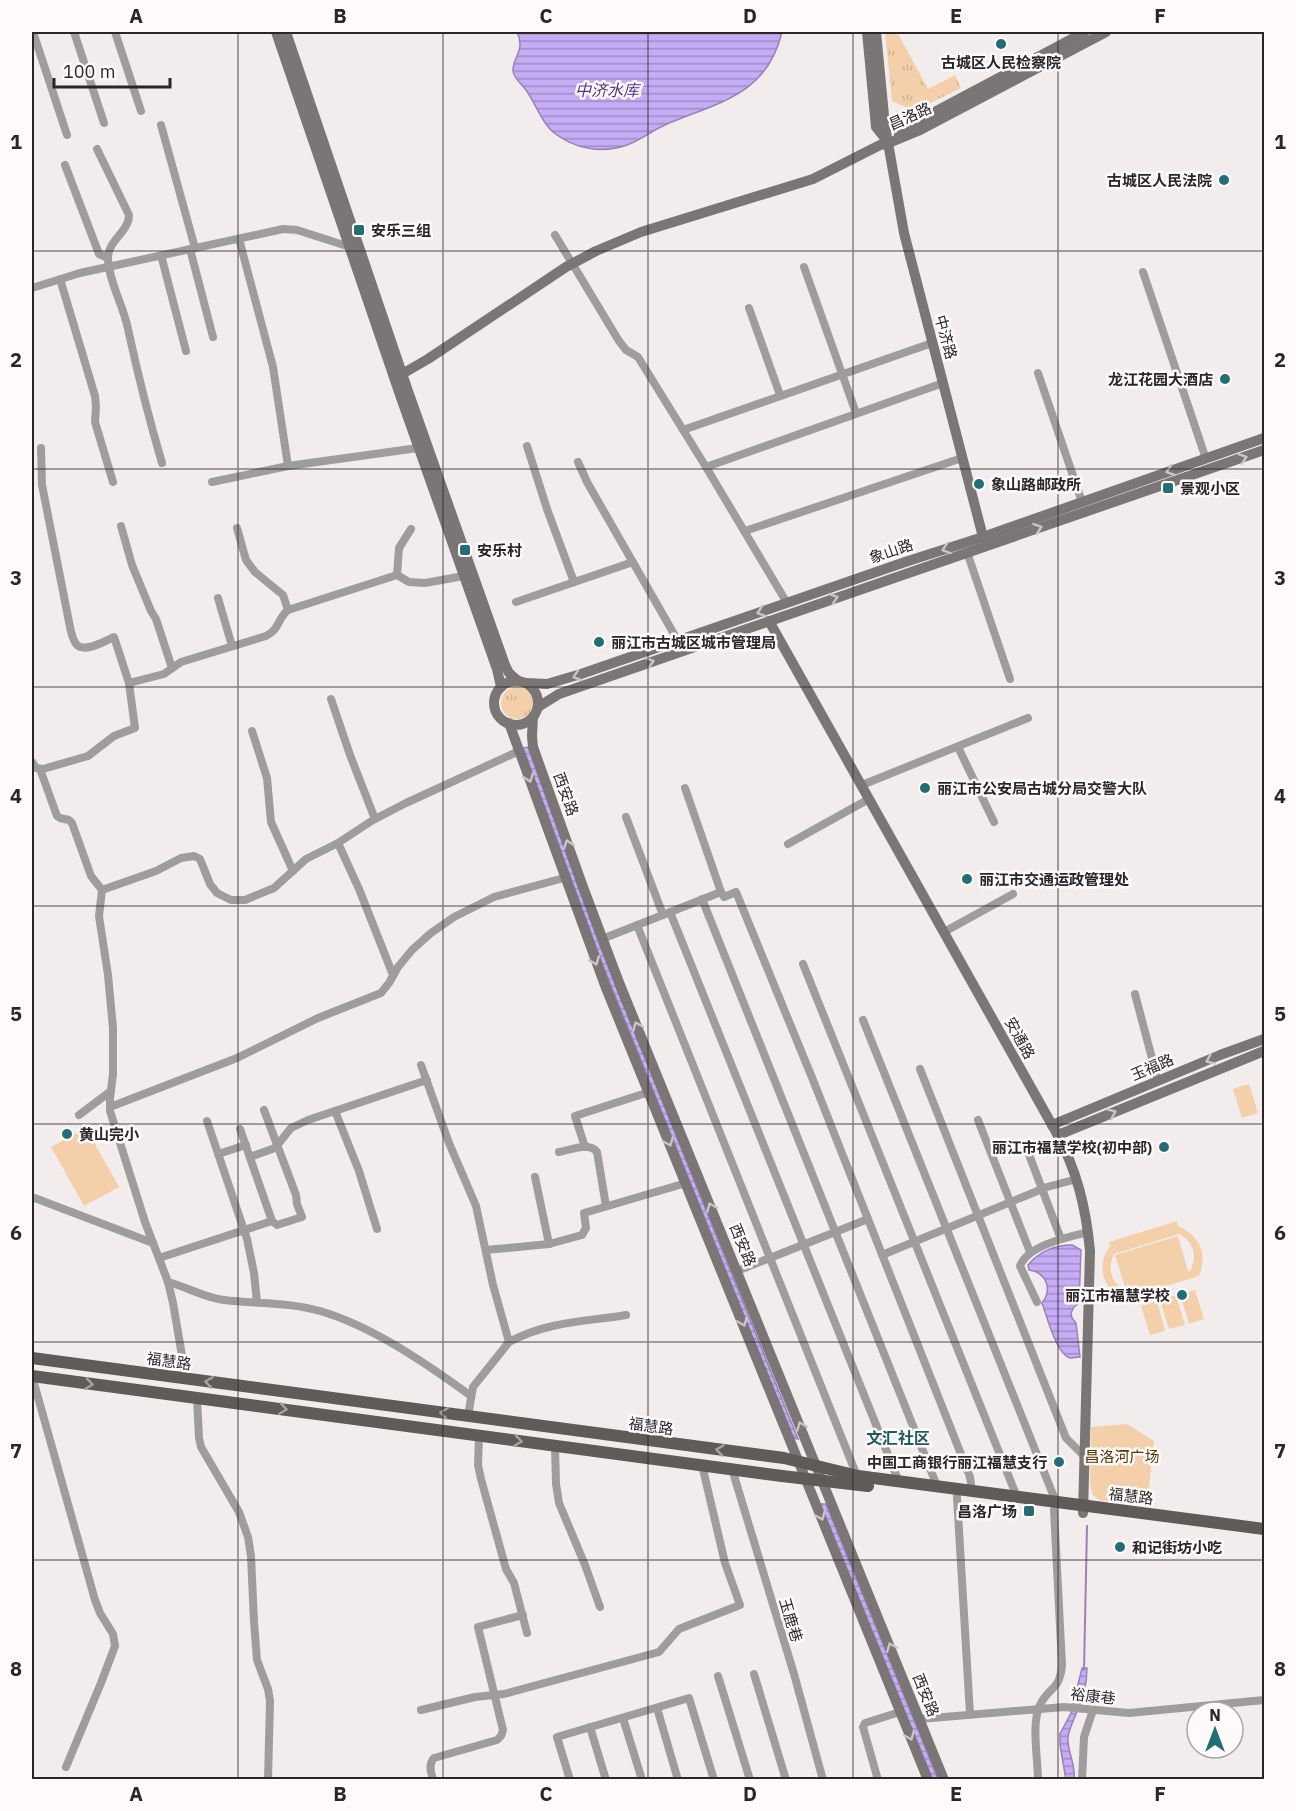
<svg xmlns="http://www.w3.org/2000/svg" width="1296" height="1811" font-family="'IBM Plex Sans','Noto Sans SC',sans-serif">
  <style>
    .grass { fill: url(#grass-tufts) }
    .park { fill: #f3d0a9; fill-rule: evenodd }
    .water { fill: url(#water-rules); stroke: #9783b7; stroke-width: 1.5 }
    .lines { fill: none; stroke-linecap: round; stroke-linejoin: round }
    .stream { stroke: #9783b7; stroke-width: 2 }
    .street { stroke: #9f9d9c; stroke-width: 8 }
    .secondary { stroke: #7a7675; stroke-width: 10 }
    .primary { stroke: #5f5b59; stroke-width: 12 }
    .oneway { stroke: #c9c5c5 }
    .oneway2 { stroke: #a7a3a2 }
    .grid { fill: none; stroke: #292627; stroke-width: 1.5; stroke-opacity: 0.55 }
    .poi-dot { fill: #236d74; stroke: #fefafb; stroke-width: 2 }
    .labels { text-anchor: middle; dominant-baseline: central; stroke-width: 5; stroke-linejoin: round; paint-order: stroke }
    .poi-label { font-size: 15px; font-weight: bold; fill: #292627; stroke: #fefafb; text-anchor: start }
    .street-label { font-size: 15px; fill: #292627; stroke: #fefafb }
    .park-label { font-size: 15px; fill: #593500; stroke: #fefafb }
    .water-label { font-size: 16px; font-style: italic; fill: #573286; stroke: #fefafb }
    .neighbourhood-label { font-size: 16px; font-weight: bold; fill: #1f5a5f; stroke: #fefafb }
    .neatline { fill: none; stroke: #292627; stroke-width: 2 }
    .grid-label { font-size: 20px; text-anchor: middle; font-weight: bold; fill: #292627 }
  </style>
  <defs>
    <pattern id="grass-tufts" width="24" height="20" patternUnits="userSpaceOnUse" patternTransform="scale(1.5)"><rect width="24" height="20" fill="#f3d0a9"/><path d="M3 7l-1-3M5 7V3M7 7l1-3M15 17l-1-3M17 17v-4M19 17l1-3" fill="none" stroke="#d0b291"/></pattern>
    <pattern id="water-rules" width="6" height="5" patternUnits="userSpaceOnUse" patternTransform="scale(1.5)"><rect width="6" height="5" fill="#c6abf5"/><path d="M0 2.5h6" fill="none" stroke="#a18bc6"/></pattern>
  </defs>
  <rect width="100%" height="100%" fill="#f3eced"/>
  <g class="grass">
    <path d="M885,32H897L928,89L955,75L961,88L914,111L892,101Z"/>
    <circle cx="517" cy="703" r="16"/>
  </g>
  <g class="park">
    <path d="M1249,1084L1258,1113L1242,1118L1233,1089Z"/>
    <path d="M86,1128L119,1187L84,1206L51,1147Z"/>
    <path d="M1177,1221L1178,1226C1200,1235 1208,1255 1199,1276L1123,1299C1102,1288 1096,1265 1110,1246L1109,1242ZM1179,1234C1194,1242 1198,1257 1190,1271H1188L1178,1236L1115,1255L1126,1290C1111,1284 1107,1268 1114,1254Z"/>
    <path d="M1195,1290L1204,1319L1189,1324L1180,1294Z"/>
    <path d="M1176,1295L1185,1325L1169,1329L1160,1300Z"/>
    <path d="M1157,1301L1165,1331L1150,1335L1141,1306Z"/>
    <path d="M1127,1424L1154,1441L1147,1506L1099,1500L1093,1495L1090,1486L1091,1427Z"/>
  </g>
  <g class="water">
    <path d="M517,32H782C767,95 719,102 667,124C653,130 641,140 627,145C602,154 574,149 553,132C541,122 535,102 526,90C522,84 514,79 513,71C512,57 526,51 517,32Z"/>
    <path d="M528,747L600,946L798,1439L793,1438L603,966L523,748Z"/>
    <path d="M1072,1245L1081,1250L1079,1303L1074,1307L1071,1313L1072,1318L1076,1323L1080,1357C1079,1357 1071,1358 1070,1358C1056,1354 1047,1316 1042,1303C1053,1289 1046,1272 1029,1270L1028,1265C1039,1252 1054,1245 1072,1245Z"/>
    <path d="M819,1504H826L938,1779H931Z"/>
    <path d="M1082,1668H1087C1087,1684 1083,1700 1076,1714C1073,1722 1069,1729 1068,1737C1067,1752 1076,1764 1074,1779L1066,1780L1060,1745V1734L1071,1713Z"/>
  </g>
  <g class="lines">
    <path class="stream" d="M1084,1670L1087,1526"/>
    <g class="street">
      <path d="M33,32L67,135"/>
      <path d="M74,32L104,123"/>
      <path d="M115,32L141,111"/>
      <path d="M161,125L195,248"/>
      <path d="M97,149L129,215C129,232 107,241 108,259C109,282 124,307 128,329C138,375 149,419 162,463"/>
      <path d="M65,165L99,254L108,258"/>
      <path d="M555,235L619,341L626,350L638,357L706,467L787,603"/>
      <path d="M239,239L273,367L288,466"/>
      <path d="M190,249L213,337"/>
      <path d="M161,255L186,351"/>
      <path d="M804,267L856,413"/>
      <path d="M1143,272L1206,459"/>
      <path d="M60,279L95,396L96,407L95,422L113,482"/>
      <path d="M32,288L80,273L283,229L297,230L350,247"/>
      <path d="M749,308L780,395"/>
      <path d="M1038,373L1082,502"/>
      <path d="M683,430L932,343"/>
      <path d="M527,446L547,509L574,582"/>
      <path d="M578,462L587,482L678,641"/>
      <path d="M706,467L943,383"/>
      <path d="M212,482L288,466L418,448"/>
      <path d="M121,526L132,565L151,611L156,619L172,668"/>
      <path d="M237,528L246,560L255,572L283,595L288,610"/>
      <path d="M745,531L962,458"/>
      <path d="M967,552L1010,679"/>
      <path d="M397,575L399,548L411,529"/>
      <path d="M218,598L232,646"/>
      <path d="M516,602L633,562"/>
      <path d="M129,683L164,674L181,662L266,636C280,629 277,619 288,610L397,575L409,582L425,583L469,575"/>
      <path d="M331,699L350,755L375,819"/>
      <path d="M252,731L267,778L271,822L293,871"/>
      <path d="M958,747L994,822"/>
      <path d="M32,762L36,768L43,769L88,756L114,736L135,728L129,683L114,637C105,641 85,653 77,645C73,641 71,632 70,627L42,485L41,448"/>
      <path d="M40,769L57,816L60,818L69,820L72,823L91,876L102,890"/>
      <path d="M862,785L1028,718"/>
      <path d="M685,788L721,892"/>
      <path d="M626,817L663,915"/>
      <path d="M338,843L359,889L393,975"/>
      <path d="M788,844L869,799"/>
      <path d="M102,890L99,916L108,975L113,1028V1074L110,1098V1111L145,1222L168,1282L173,1303L186,1379"/>
      <path d="M102,890L156,871L181,858L194,856L200,859L210,884L217,893L231,900H245L274,888L306,859L338,843L373,820L406,803L519,751"/>
      <path d="M702,899L937,1486"/>
      <path d="M670,912L899,1482"/>
      <path d="M637,925L857,1476"/>
      <path d="M944,932L1013,894"/>
      <path d="M602,939L721,892L724,897L736,892L813,1080L970,1477L972,1491"/>
      <path d="M803,964L1017,1497"/>
      <path d="M1135,994L1158,1081"/>
      <path d="M863,1020L1056,1502"/>
      <path d="M421,1065L449,1143L476,1206L493,1285L509,1342L473,1387L468,1416"/>
      <path d="M920,1069L1066,1438L1084,1456"/>
      <path d="M110,1107L237,1058L318,1018L381,993L389,983L398,967L412,950L431,933L454,917L494,897L564,878"/>
      <path d="M264,1110L296,1195L297,1204L302,1217L277,1225L272,1221"/>
      <path d="M335,1111L359,1171L377,1229"/>
      <path d="M79,1115L111,1091"/>
      <path d="M978,1120L1030,1252"/>
      <path d="M207,1121L247,1239L254,1273L257,1302"/>
      <path d="M585,1147L575,1116L649,1092"/>
      <path d="M559,1152C571,1150 589,1141 597,1152L606,1206"/>
      <path d="M1028,1152L1061,1239"/>
      <path d="M218,1154L246,1145"/>
      <path d="M250,1157L275,1148L291,1128L308,1120L427,1080"/>
      <path d="M535,1177L549,1244"/>
      <path d="M32,1197L153,1243"/>
      <path d="M486,1250L549,1244L582,1235L586,1228L584,1213L686,1183"/>
      <path d="M882,1255L1047,1187L1077,1179"/>
      <path d="M159,1258L272,1221L240,1129"/>
      <path d="M737,1271L868,1219"/>
      <path d="M168,1282C187,1287 205,1298 224,1300C257,1304 288,1302 320,1311C372,1326 427,1364 471,1396"/>
      <path d="M1037,1302L1020,1266C1028,1245 1068,1237 1088,1232"/>
      <path d="M509,1342C549,1321 583,1322 626,1315"/>
      <path d="M32,1376L95,1600L100,1613L113,1634L115,1646L101,1683L66,1767"/>
      <path d="M197,1398L199,1438L201,1447L239,1512L248,1537L251,1556L254,1622L257,1660L268,1689L270,1701L268,1780"/>
      <path d="M479,1436L478,1465L481,1479L506,1569L514,1583L527,1633"/>
      <path d="M555,1446L556,1484L559,1503L585,1565L600,1607"/>
      <path d="M732,1469L794,1674L823,1780"/>
      <path d="M957,1497L970,1714"/>
      <path d="M754,1674L786,1780"/>
      <path d="M718,1676L750,1780"/>
      <path d="M657,1708L678,1780"/>
      <path d="M421,1710L475,1697L504,1694L659,1652L679,1629L740,1605L725,1563L702,1465"/>
      <path d="M623,1718L642,1780"/>
      <path d="M920,1719L1064,1707L1129,1713L1264,1700"/>
      <path d="M590,1727L606,1780"/>
      <path d="M433,1780C431,1771 428,1765 434,1758L497,1740L501,1736L503,1730L478,1627L523,1615"/>
      <path d="M570,1780L557,1737L689,1698L714,1780"/>
      <path d="M878,1780L863,1727L865,1723L900,1712"/>
      <path d="M1038,1780C1038,1759 1031,1723 1040,1705C1048,1687 1060,1691 1062,1665L1054,1510"/>
      <path d="M1082,1780L1084,1737L1093,1710"/>
    </g>
    <g class="secondary">
      <path d="M276,32L400,395L497,669L501,687"/>
      <path d="M286,32L408,391L505,665L509,673L518,681"/>
      <path d="M867,32L876,127L887,141"/>
      <path d="M876,32L885,126L904,233L983,537"/>
      <path d="M899,135L914,123L1085,32"/>
      <path d="M402,374L428,359L566,267L596,251L641,232L813,179L880,145L889,143L918,131L1106,32"/>
      <path d="M769,621L1056,1132C1077,1170 1086,1208 1090,1251L1083,1513"/>
      <circle cx="516" cy="703" r="22"/>
      <path d="M526,683L547,684L581,674L905,562L983,537L1264,438"/>
      <path d="M538,707L559,694L1264,450"/>
      <path d="M533,717L532,736L533,747L583,887L620,985L944,1780"/>
      <path d="M509,723L606,988L928,1780"/>
      <path d="M1052,1125L1220,1055L1264,1039"/>
      <path d="M1058,1135L1264,1051"/>
    </g>
    <g class="primary">
      <path d="M32,1358L784,1458L858,1476L1264,1529"/>
      <path d="M32,1376L782,1476L868,1486"/>
    </g>
  </g>
  <defs><path id="oneway-chevron" d="M-2-3.5L2.5 0L-2 3.5" fill="none" stroke-width="1.6" stroke-linecap="round" stroke-linejoin="round" transform="scale(1.5)"/></defs>
  <g class="oneway">
    <use href="#oneway-chevron" transform="translate(1243 458) rotate(-19)"/>
    <use href="#oneway-chevron" transform="translate(1170 471) rotate(161)"/>
    <use href="#oneway-chevron" transform="translate(1038 528) rotate(-19)"/>
    <use href="#oneway-chevron" transform="translate(946 549) rotate(162)"/>
    <use href="#oneway-chevron" transform="translate(834 598) rotate(-19)"/>
    <use href="#oneway-chevron" transform="translate(761 612) rotate(161)"/>
    <use href="#oneway-chevron" transform="translate(650 662) rotate(-19)"/>
    <use href="#oneway-chevron" transform="translate(577 676) rotate(162)"/>
    <use href="#oneway-chevron" transform="translate(529 778) rotate(70)"/>
    <use href="#oneway-chevron" transform="translate(568 844) rotate(-109)"/>
    <use href="#oneway-chevron" transform="translate(595 961) rotate(69)"/>
    <use href="#oneway-chevron" transform="translate(637 1026) rotate(-112)"/>
    <use href="#oneway-chevron" transform="translate(1210 1060) rotate(157)"/>
    <use href="#oneway-chevron" transform="translate(1112 1113) rotate(-23)"/>
    <use href="#oneway-chevron" transform="translate(669 1142) rotate(68)"/>
    <use href="#oneway-chevron" transform="translate(711 1207) rotate(-112)"/>
    <use href="#oneway-chevron" transform="translate(743 1322) rotate(68)"/>
    <use href="#oneway-chevron" transform="translate(801 1426) rotate(-112)"/>
    <use href="#oneway-chevron" transform="translate(821 1516) rotate(68)"/>
    <use href="#oneway-chevron" transform="translate(891 1647) rotate(-112)"/>
    <use href="#oneway-chevron" transform="translate(910 1736) rotate(68)"/>
  </g>
  <g class="oneway2">
    <use href="#oneway-chevron" transform="translate(209 1382) rotate(-172)"/>
    <use href="#oneway-chevron" transform="translate(89 1384) rotate(8)"/>
    <use href="#oneway-chevron" transform="translate(283 1409) rotate(8)"/>
    <use href="#oneway-chevron" transform="translate(444 1413) rotate(-172)"/>
    <use href="#oneway-chevron" transform="translate(518 1441) rotate(8)"/>
    <use href="#oneway-chevron" transform="translate(720 1450) rotate(-172)"/>
  </g>
  <path class="grid" d="M238,32V1780M443,32V1780M648,32V1780M853,32V1780M1058,32V1780M32,251H1264M32,469H1264M32,687H1264M32,906H1264M32,1124H1264M32,1342H1264M32,1560H1264"/>
  <g class="poi-dot">
    <circle cx="1001" cy="44" r="6"/>
    <circle cx="1224" cy="180" r="6"/>
    <rect x="353" y="224" width="12" height="12" rx="3"/>
    <circle cx="1225" cy="379" r="6"/>
    <circle cx="979" cy="484" r="6"/>
    <rect x="1162" y="482" width="12" height="12" rx="3"/>
    <rect x="459" y="544" width="12" height="12" rx="3"/>
    <circle cx="599" cy="642" r="6"/>
    <circle cx="925" cy="788" r="6"/>
    <circle cx="967" cy="879" r="6"/>
    <circle cx="67" cy="1134" r="6"/>
    <circle cx="1164" cy="1147" r="6"/>
    <circle cx="1182" cy="1295" r="6"/>
    <circle cx="1059" cy="1462" r="6"/>
    <rect x="1023" y="1505" width="12" height="12" rx="3"/>
    <circle cx="1120" cy="1547" r="6"/>
  </g>
  <g class="labels">
    <g class="poi-label">
      <text x="1001" y="62" text-anchor="middle">古城区人民检察院</text>
      <text x="1212" y="180" text-anchor="end">古城区人民法院</text>
      <text x="371" y="230">安乐三组</text>
      <text x="1213" y="379" text-anchor="end">龙江花园大酒店</text>
      <text x="991" y="484">象山路邮政所</text>
      <text x="1180" y="488">景观小区</text>
      <text x="477" y="550">安乐村</text>
      <text x="611" y="642">丽江市古城区城市管理局</text>
      <text x="937" y="788">丽江市公安局古城分局交警大队</text>
      <text x="979" y="879">丽江市交通运政管理处</text>
      <text x="79" y="1134">黄山完小</text>
      <text x="1152" y="1147" text-anchor="end">丽江市福慧学校(初中部)</text>
      <text x="1170" y="1295" text-anchor="end">丽江市福慧学校</text>
      <text x="1047" y="1462" text-anchor="end">中国工商银行丽江福慧支行</text>
      <text x="1017" y="1511" text-anchor="end">昌洛广场</text>
      <text x="1132" y="1547">和记街坊小吃</text>
    </g>
    <g class="street-label">
      <text transform="translate(910 116) rotate(-24)">昌洛路</text>
      <text transform="translate(946 337) rotate(75)">中济路</text>
      <text transform="translate(891 551) rotate(-19)">象山路</text>
      <text transform="translate(566 794) rotate(70)">西安路</text>
      <text transform="translate(1020 1038) rotate(61)">安通路</text>
      <text transform="translate(1152 1067) rotate(-23)">玉福路</text>
      <text transform="translate(743 1245) rotate(68)">西安路</text>
      <text transform="translate(169 1361) rotate(8)">福慧路</text>
      <text transform="translate(651 1426) rotate(8)">福慧路</text>
      <text transform="translate(1131 1496) rotate(7)">福慧路</text>
      <text transform="translate(791 1620) rotate(73)">玉鹿巷</text>
      <text transform="translate(926 1695) rotate(68)">西安路</text>
      <text transform="translate(1093 1696) rotate(6)">裕康巷</text>
    </g>
    <g class="park-label">
      <text x="1122" y="1456">昌洛河广场</text>
    </g>
    <g class="water-label">
      <text x="607" y="90">中济水库</text>
    </g>
    <g class="neighbourhood-label">
      <text x="898" y="1438">文汇社区</text>
    </g>
  </g>
  <rect width="1296" height="1811" fill="none" stroke="#fefafb" stroke-width="66"/>
  <g transform="translate(1215 1730)"><circle r="28" fill="#fefafb" stroke="#a9a5a6" stroke-width="1.5"/>
  <path d="M0-4.5L10 22L0 15L-10 22Z" fill="#236d74"/>
  <text y="-9" font-size="16" font-weight="bold" text-anchor="middle" fill="#292627">N</text>
  </g>
  <path d="M54 78v9h116v-9" fill="none" stroke="#292627" stroke-width="3"/>
  <text x="63" y="78" font-size="18" fill="#292627" stroke="#fefafb" stroke-width="4.5" paint-order="stroke">100 m</text>
  <rect x="33" y="33" width="1230" height="1745" class="neatline"/>
  <g class="grid-label">
    <text x="136" y="23">A</text>
    <text x="340" y="23">B</text>
    <text x="546" y="23">C</text>
    <text x="750" y="23">D</text>
    <text x="956" y="23">E</text>
    <text x="1160" y="23">F</text>
    <text x="16" y="149">1</text>
    <text x="1280" y="149">1</text>
    <text x="16" y="367">2</text>
    <text x="1280" y="367">2</text>
    <text x="16" y="585">3</text>
    <text x="1280" y="585">3</text>
    <text x="16" y="803">4</text>
    <text x="1280" y="803">4</text>
    <text x="16" y="1021">5</text>
    <text x="1280" y="1021">5</text>
    <text x="16" y="1240">6</text>
    <text x="1280" y="1240">6</text>
    <text x="16" y="1458">7</text>
    <text x="1280" y="1458">7</text>
    <text x="16" y="1676">8</text>
    <text x="1280" y="1676">8</text>
    <text x="136" y="1801">A</text>
    <text x="340" y="1801">B</text>
    <text x="546" y="1801">C</text>
    <text x="750" y="1801">D</text>
    <text x="956" y="1801">E</text>
    <text x="1160" y="1801">F</text>
  </g>
</svg>
